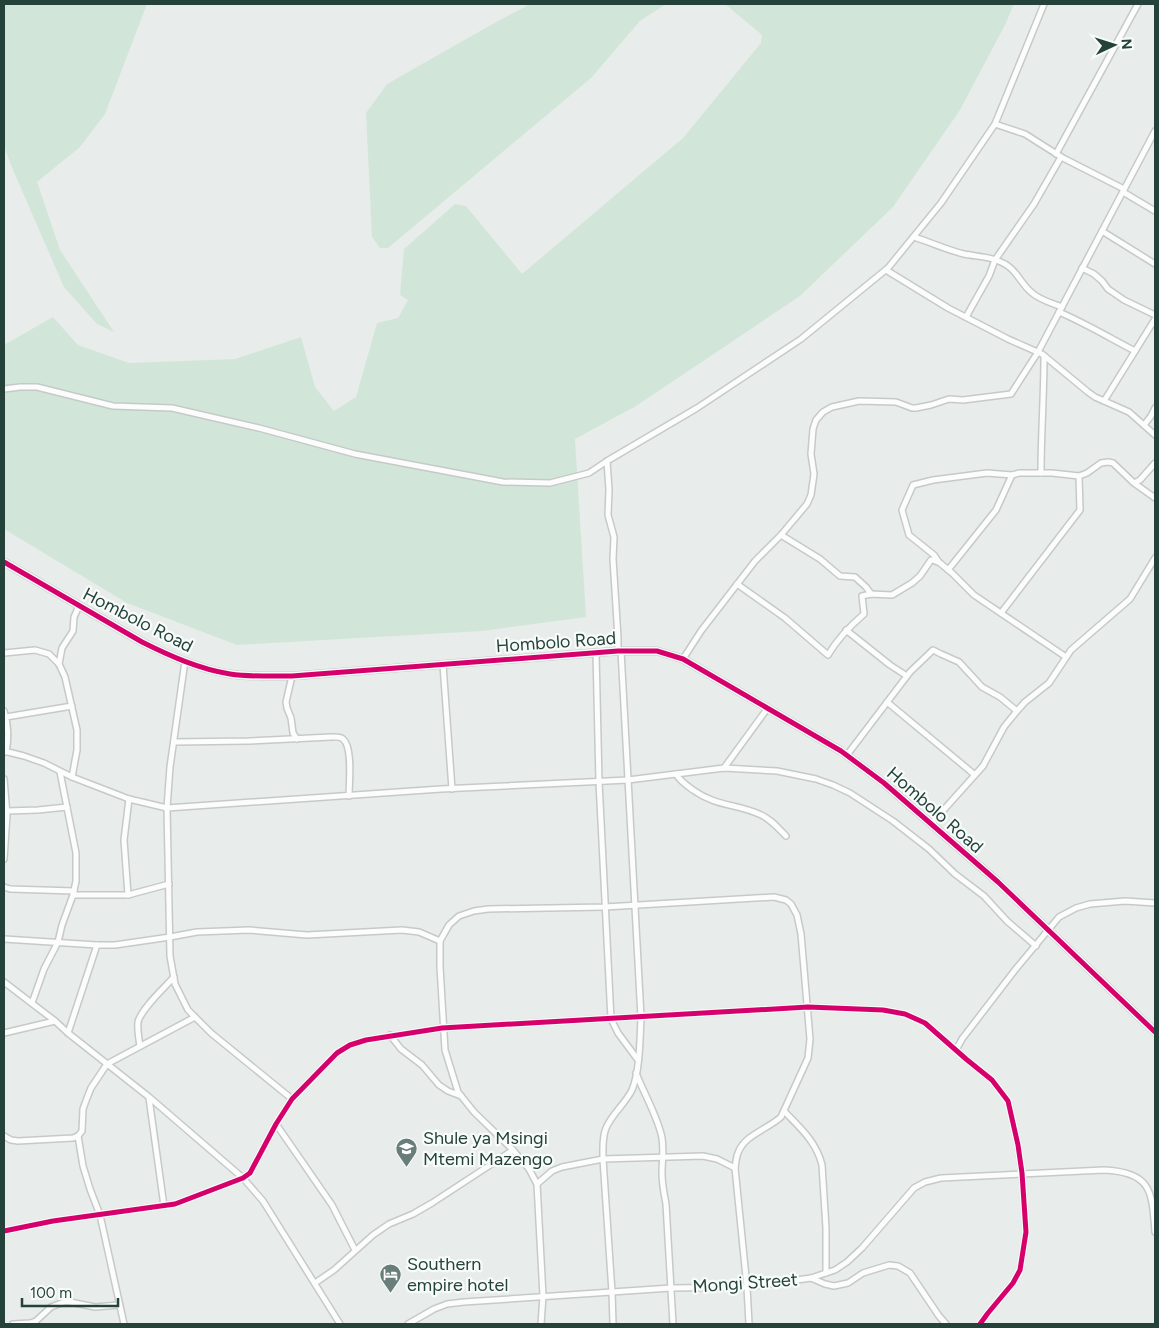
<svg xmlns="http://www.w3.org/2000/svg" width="1159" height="1328" font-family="Figtree,sans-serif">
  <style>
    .grass { fill: #d1e6d8 }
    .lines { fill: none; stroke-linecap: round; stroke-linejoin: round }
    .minor-casing { stroke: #c5cac8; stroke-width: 8 }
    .tertiary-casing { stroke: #c5cac8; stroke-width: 9 }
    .minor { stroke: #fcfcfc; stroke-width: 5 }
    .tertiary { stroke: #fcfcfc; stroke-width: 7 }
    .cycleway-casing { stroke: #f7fbf9; stroke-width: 8 }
    .cycleway { stroke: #d6006c; stroke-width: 5 }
    .labels { text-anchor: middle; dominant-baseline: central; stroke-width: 4.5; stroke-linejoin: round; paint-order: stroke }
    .street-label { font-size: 18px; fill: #24423a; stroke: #f7fbf9 }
    .poi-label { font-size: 18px; fill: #24423a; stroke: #f7fbf9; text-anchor: start }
  </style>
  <rect width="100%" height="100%" fill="#e8edeb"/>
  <g class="grass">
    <path d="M4,4H147L105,114L80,147L37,182L60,250L114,332L97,324L64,287L13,170L4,146Z"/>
    <path d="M530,4H666L640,21L591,78L388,248H380L372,237L366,113L387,84L489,26Z"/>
    <path d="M725,4H1014L1005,25L960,110L893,207L800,296L636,406L575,439L586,617L482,631L237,645L127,603L4,529V345L53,317L78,345L129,363L235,359L301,337L315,387L334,411L356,397L377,323L398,318L408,300L400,295L404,249L455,204L466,206L522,274L683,138L761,43L762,35Z"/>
  </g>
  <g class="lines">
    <defs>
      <g id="minor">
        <path d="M995,124L1025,134L1063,158L1124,189"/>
        <path d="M1056,154L1138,4"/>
        <path d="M1123,192L1155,211"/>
        <path d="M1102,231L1155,264"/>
        <path d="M914,237C930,242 947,250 964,254C979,257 996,257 1008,266C1018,273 1022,285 1031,292C1039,300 1052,303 1062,307"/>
        <path d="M1082,268L1094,274L1102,281L1108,289L1124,300L1155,315"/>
        <path d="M886,270L948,308L1008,339L1042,354L1088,392L1095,397L1129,412L1155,435"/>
        <path d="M1059,312C1085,323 1110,338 1135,351"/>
        <path d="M966,317L989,276L995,260L1034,204L1061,157"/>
        <path d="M4,389L20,387H37L113,406L172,408L259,428L355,454L503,482L550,483L589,473L607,461L697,408L801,339L888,268L941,203L995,124L1044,4"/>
        <path d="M1104,401L1155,319"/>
        <path d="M1144,425L1151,416L1155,408"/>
        <path d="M607,461L609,490L608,515L614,537L613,559L618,638V651"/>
        <path d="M1041,473C1041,434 1044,395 1044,356"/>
        <path d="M1134,483L1140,480L1155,463"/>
        <path d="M781,535L820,559L840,576L855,577L866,587L871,594"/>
        <path d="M938,561L934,555L909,535L902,510L913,485L933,480L987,473L1012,475L1019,473H1052L1079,476L1087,473L1101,463L1108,462L1113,463L1134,483L1155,498"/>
        <path d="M948,570L996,510L1012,475"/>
        <path d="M737,584L785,618L828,655C838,638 850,626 864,614L862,596L871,594L892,595L912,583L920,576L931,560H933L940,563L952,573L974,595L1066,657"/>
        <path d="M1001,613L1080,510L1079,476"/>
        <path d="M846,630L890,665L907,676"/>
        <path d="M4,653L35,650L49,654L59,664L65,677L77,730V750L72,777"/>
        <path d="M596,653L599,782L611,1019L618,1033L638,1060"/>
        <path d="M683,659L701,631L755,561L781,535L807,504L811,495L814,474L811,454L813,429L816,420L823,412L832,407L859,401L896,402L912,408H916L931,405L949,399L963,400L1011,394L1038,352L1155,131"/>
        <path d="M185,661L170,767L167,808L170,956L175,984L188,1010L211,1033L292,1099"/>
        <path d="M59,664L62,648L73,631L74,617L79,606"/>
        <path d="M443,665L452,789"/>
        <path d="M292,676L286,702L287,708L291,718L293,733L297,739"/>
        <path d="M887,702L975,775"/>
        <path d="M4,711C8,724 9,738 6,752"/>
        <path d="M6,717L72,706"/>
        <path d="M174,742L249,741L331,737C335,737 340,736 343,739C353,747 349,784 349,796"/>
        <path d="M4,751L24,756L44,763L72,777L129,799L167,808L441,789L628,780L724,768L777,771L816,779L833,785L850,793L893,821L929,849L955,874L984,896L1007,921L1036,946"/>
        <path d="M847,755L910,672L933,650L941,654L959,662L982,687L1000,697L1017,711"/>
        <path d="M724,768L767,709"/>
        <path d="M676,774C680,781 686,785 693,790C715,806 736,804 759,814C770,818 778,828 786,836"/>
        <path d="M4,779L7,815L4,859"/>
        <path d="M7,811L38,810L67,807"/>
        <path d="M931,824L983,766L1004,727L1017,711L1025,702L1049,683L1071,650L1130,599L1155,558"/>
        <path d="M4,887L10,889L74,891"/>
        <path d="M73,895H128L169,884"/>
        <path d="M128,895L124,840L129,799"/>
        <path d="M4,939L97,945H115L170,937L197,932L249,930L307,935L402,930L419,932L440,941"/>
        <path d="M4,982L55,1021L68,1033L149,1097L243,1178L263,1201L340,1324"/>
        <path d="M32,1003L44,969L58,942L62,925L73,895L76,881V853L60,772"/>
        <path d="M4,1033L55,1021"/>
        <path d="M68,1033L97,945"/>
        <path d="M390,1035L401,1049L422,1065L439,1085L448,1091L461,1096"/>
        <path d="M140,1046C139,1039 137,1029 138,1022C141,1009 164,988 174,977"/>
        <path d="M956,1050L962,1039L1015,970L1059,917L1076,908L1090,904L1125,901L1155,903"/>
        <path d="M636,1073C644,1094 658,1117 662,1138C664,1151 662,1161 662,1173C662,1184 664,1194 666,1204L673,1324"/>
        <path d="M149,1098L164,1206"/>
        <path d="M784,1111C800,1128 816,1141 822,1165L826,1228V1273"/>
        <path d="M276,1124L332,1205L355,1250"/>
        <path d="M4,1136L11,1140L18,1141L73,1138L78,1136L82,1131L83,1109L87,1098L91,1088L107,1064L195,1017"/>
        <path d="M78,1136L83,1166L90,1189L100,1215L124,1324"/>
        <path d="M537,1184L552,1171L562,1167L603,1159L703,1156L717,1159L735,1168"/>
        <path d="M4,1231L53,1221L175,1204L243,1178L250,1173L276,1124L292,1099L337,1053L350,1045L366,1040L442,1028L808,1007L883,1010L905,1014L925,1023L966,1059L992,1080L1008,1101L1018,1145L1022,1173L1026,1232L1020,1270L1013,1283L988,1313L980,1324"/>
        <path d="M811,1278L825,1284L834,1286L848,1283L863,1273L889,1265L898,1266L910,1273L939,1316L946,1324"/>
        <path d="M315,1283L334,1270L373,1235L389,1224L413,1214L432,1203L513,1150"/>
        <path d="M13,1324L30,1323L36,1321L51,1307L64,1302H70L95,1307L119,1305"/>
        <path d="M408,1324L434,1309L447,1304L464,1302L671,1288L747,1287L811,1278L835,1270L847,1262L862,1248L914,1188L925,1182L941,1178L1104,1170C1152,1172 1152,1192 1155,1232"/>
        <path d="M541,1324L543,1296L537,1184L529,1169L513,1150L474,1112L458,1092L445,1050L440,967V941L449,925L459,916L474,911L488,909L605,907L774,897L786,900L791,904L797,915L801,934L810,1039L808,1058L781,1117C768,1129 744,1135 738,1153C736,1157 736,1163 735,1168L747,1287L749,1324"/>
        <path d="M613,1324L612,1292L603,1159C603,1148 602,1138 606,1128C612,1114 625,1104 632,1090C640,1071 640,1038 641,1017L621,651"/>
      </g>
      <path id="tertiary" d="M4,562L142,642C170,656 199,669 230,674C250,677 271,676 292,676L618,651H657L683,659L841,751L884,783L998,882L1155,1032"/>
    </defs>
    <use href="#minor" class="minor-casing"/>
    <use href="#tertiary" class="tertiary-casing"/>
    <use href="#minor" class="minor"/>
    <use href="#tertiary" class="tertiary"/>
    <defs>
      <g id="cycleway">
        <path d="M4,562L142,642C170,656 199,669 230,674C250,677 271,676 292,676L618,651H657L683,659L841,751L884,783L998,882L1155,1032"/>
        <path d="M4,1231L53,1221L175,1204L243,1178L250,1173L276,1124L292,1099L337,1053L350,1045L366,1040L442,1028L808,1007L883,1010L905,1014L925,1023L966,1059L992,1080L1008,1101L1018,1145L1022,1173L1026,1232L1020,1270L1013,1283L988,1313L980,1324"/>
      </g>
    </defs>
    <use href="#cycleway" class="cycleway-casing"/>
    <use href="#cycleway" class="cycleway"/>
  </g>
  <defs>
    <symbol id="school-pin" viewBox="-11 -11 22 30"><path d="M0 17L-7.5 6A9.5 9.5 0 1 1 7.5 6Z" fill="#697e78" stroke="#f7fbf9"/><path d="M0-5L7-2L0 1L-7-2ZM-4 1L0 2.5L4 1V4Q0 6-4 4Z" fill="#fff"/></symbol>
    <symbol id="hotel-pin" viewBox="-11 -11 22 30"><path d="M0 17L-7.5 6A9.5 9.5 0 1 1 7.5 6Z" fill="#697e78" stroke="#f7fbf9"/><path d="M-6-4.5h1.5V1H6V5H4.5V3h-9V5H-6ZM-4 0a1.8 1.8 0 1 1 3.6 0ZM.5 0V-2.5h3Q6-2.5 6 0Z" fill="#fff"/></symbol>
  </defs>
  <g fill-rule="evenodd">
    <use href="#school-pin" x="394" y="1136" width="25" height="34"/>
    <use href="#hotel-pin" x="378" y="1262" width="25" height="34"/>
  </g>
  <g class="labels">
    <g class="street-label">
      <text transform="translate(138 620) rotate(27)">Hombolo Road</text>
      <text transform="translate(556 642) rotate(-4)">Hombolo Road</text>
      <text transform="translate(935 810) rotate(41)">Hombolo Road</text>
      <text transform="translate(745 1283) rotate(-4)">Mongi Street</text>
    </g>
    <g class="poi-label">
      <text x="423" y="1138">Shule ya Msingi<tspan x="423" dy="21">Mtemi Mazengo</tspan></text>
      <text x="407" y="1264">Southern<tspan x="407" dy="21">empire hotel</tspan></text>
    </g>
  </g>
  <rect width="1159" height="1328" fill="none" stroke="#24423a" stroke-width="10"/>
  <g transform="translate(1114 45) rotate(86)" stroke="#f7fbf9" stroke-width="4" paint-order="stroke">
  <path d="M0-4L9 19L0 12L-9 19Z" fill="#24423a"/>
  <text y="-8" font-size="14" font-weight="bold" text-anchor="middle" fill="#24423a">N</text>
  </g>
  <path d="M22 1298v8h96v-8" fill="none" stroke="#24423a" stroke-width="2.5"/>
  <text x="30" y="1298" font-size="15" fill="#24423a" stroke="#f7fbf9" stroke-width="4" paint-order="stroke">100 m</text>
</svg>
